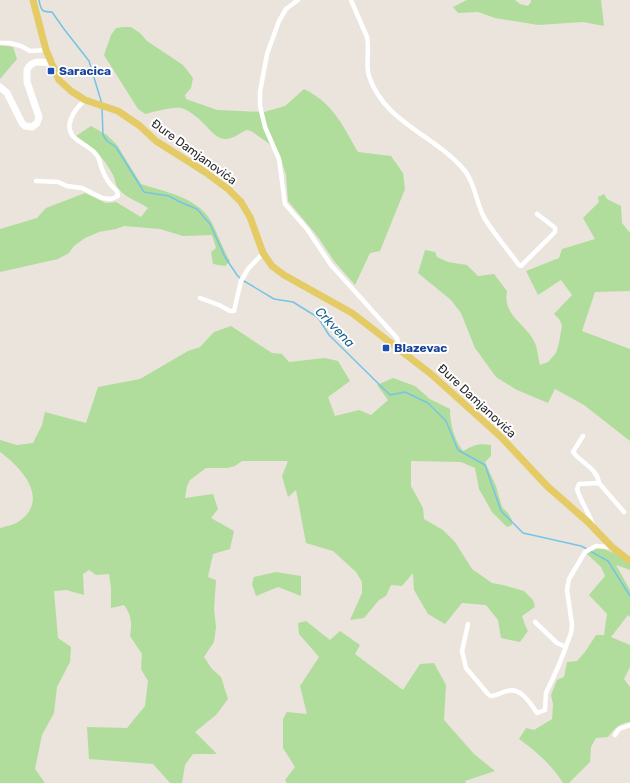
<svg xmlns="http://www.w3.org/2000/svg" width="630" height="783" font-family="Rubik,sans-serif">
  <style>
    .green { fill: #b0dd9c }
    .lines { fill: none; stroke-linecap: round; stroke-linejoin: round }
    .stream { stroke: #76c4e5; stroke-width: 1.5 }
    .street { stroke: #fff; stroke-width: 4.5 }
    .secondary { stroke: #fff; stroke-width: 7 }
    .primary { stroke: #e5cb66; stroke-width: 7 }
    .transit-dot { fill: #1a4fb4; stroke: #fff; stroke-width: 1.5 }
    .labels { text-anchor: middle; dominant-baseline: central; stroke-width: 4; stroke-linejoin: round; paint-order: stroke }
    .transit-label { font-size: 12px; font-weight: bold; fill: #164399; stroke: #fff; text-anchor: start }
    .street-label { font-size: 12px; fill: #292929; stroke: #fff }
    .water-label { font-size: 13px; font-style: italic; fill: #17628e; stroke: #fff }
  </style>
  <rect width="100%" height="100%" fill="#eae4dc"/>
  <g class="green">
    <path d="M467,0H515L520,4L528,6L531,2V0H601L604,26L583,22L538,25L495,18L478,12L458,13L453,7Z"/>
    <path d="M124,27H131L140,33L147,41L183,65L193,78L191,88L185,95L186,99L217,110L264,112L285,106L304,89C333,103 343,126 358,152L391,156L403,173L405,189L380,251L370,253L355,285L334,261L318,237L288,201L286,175L279,153L268,143L251,131L246,130C241,133 231,140 224,139C215,138 208,127 202,122C199,118 189,111 184,109C176,105 155,112 145,114L138,109L104,55L111,35L116,28Z"/>
    <path d="M0,45L13,47L17,59L0,79Z"/>
    <path d="M91,126L107,135L117,145L141,184C165,192 197,197 211,221C218,234 222,248 230,261L225,266L213,264L211,252L216,248L212,235L183,236L160,229L124,226L116,229L99,232L85,238L74,246L69,253L58,259L0,272V229L37,218L46,208L85,193L106,203L116,202L141,217L148,208C138,201 125,198 117,187C115,183 115,178 113,175C104,157 93,148 76,136Z"/>
    <path d="M604,194L607,199L621,206L622,223L630,233V291L595,292L582,331L630,349V441L584,405L555,389L548,403L517,390L496,377L475,348L461,313L451,300L418,273L425,250L435,252L437,257L448,262L467,265L478,276L494,274L507,291C502,316 527,324 535,343C538,350 538,358 540,365L548,362L556,353L559,343L562,326L560,320L554,314L572,295L561,280L538,295L526,271L559,258L562,249L595,239L583,218L599,202L598,197Z"/>
    <path d="M231,326L272,353L282,354L289,362L325,358L338,361L350,381L328,397L335,416L359,410L371,415L388,400L377,385L393,378L415,386L430,399L450,409C450,423 454,440 463,451C474,445 478,443 491,445V456L485,462L496,486L502,507L508,513L512,520V525L507,527L492,512L479,489L475,468L461,462L411,461V486L423,508L424,519L443,530L455,542L472,569L492,583L503,585L524,591L533,600L535,607L522,616L525,625L528,631L520,642L501,638L498,620L486,605L462,603L445,624L428,614L414,590L413,573L402,586L391,585L386,596L379,600L364,618L350,620L362,593V582L356,572L333,551L306,543L296,490L288,497L282,476L288,461H242L235,466L227,468H206L190,480L187,486L185,498L213,494L218,509L211,518L234,531L230,549L213,554L208,577L216,580L214,609L216,627L214,642L204,657L212,669L221,677L228,699L216,715L195,732L217,754H193L185,765L182,783H170L153,764L89,759L87,727L127,728L145,706L148,681L141,669L142,654L130,636C132,624 132,616 124,605L111,608V588L109,574L96,575L89,570L83,574L84,595L66,590L54,591L58,638L71,647L70,662L57,687L54,713L42,735L35,769L45,783H0V528C6,526 13,525 18,522C51,500 22,468 0,452V440L17,445L33,443L42,425L45,412L86,423L98,387L140,379L188,351L200,347L214,332Z"/>
    <path d="M598,547L614,553L630,564V570L616,565L630,590V617L628,615L611,637L630,645V667L624,679L630,687V722C619,723 614,729 608,737L596,738L591,747L590,762L569,783H563C552,765 536,751 519,739L526,728L534,730L552,719L553,704L551,695L557,680L564,677L567,662L577,661L585,652L596,635H604L607,614L589,595L605,576L601,567L586,553Z"/>
    <path d="M276,572L301,576V596L278,587L256,596L252,584L254,577Z"/>
    <path d="M306,621L330,640L340,631L360,645L355,654L403,690L420,664L434,663L446,685L444,720L474,754L495,771L465,781L466,783H287L285,780L295,767L283,748V719L287,712L307,714L300,686L319,657L299,634L298,623Z"/>
  </g>
  <g class="lines">
    <g class="stream">
      <path d="M39,0C41,11 42,12 52,12L64,29L89,61L102,104"/>
      <path d="M102,108L103,135L107,141L116,147L144,192L169,196L180,202L197,209L210,224L225,257L237,275L240,278"/>
      <path d="M244,281L274,299L293,302L314,315L319,319L329,335L390,395L405,392L428,403L446,421L458,450L485,465L501,511L523,533L581,546L587,549"/>
      <path d="M590,551L608,561L630,596"/>
    </g>
    <g class="street">
      <path d="M298,0L286,9L279,21L267,54L260,92V106L265,127L279,159L285,204L307,229L331,265L397,338L398,343L396,347"/>
      <path d="M351,0L367,37C370,50 365,63 369,76C384,123 437,136 465,171C476,185 476,204 485,219C495,235 508,250 519,265L521,266L555,232V228L554,227L537,214"/>
      <path d="M0,43H10L21,46L30,51L46,50"/>
      <path d="M36,181L58,182L67,186L82,188L102,198L111,199L118,196L117,191C110,185 105,178 102,169C100,165 100,160 98,157C93,148 83,145 76,139C61,127 75,109 85,100"/>
      <path d="M200,298L219,305L230,311H234L241,281L248,269L263,253"/>
      <path d="M583,436L573,452C581,463 597,468 599,483"/>
      <path d="M593,525C589,513 581,502 577,489L579,484L599,483L624,512"/>
      <path d="M535,622L557,643L566,647"/>
      <path d="M468,624L462,651L466,668L488,694L491,696C497,696 501,692 507,691C521,687 530,703 537,713L545,710L546,693L559,665L571,633L572,625L567,590L569,579L585,552L596,546L612,547"/>
      <path d="M615,735L619,729L630,725"/>
    </g>
    <path class="secondary" d="M0,87L7,93L22,123L25,126L32,127L37,123L39,117L27,82V70C32,59 41,62 52,63"/>
    <path class="primary" d="M33,0L46,50L59,80L71,91L85,100L118,111L140,126L156,141L205,172L228,189L241,202L250,217L263,253L272,266L284,275L352,313L431,374L502,438L547,486L588,522L612,547L630,561"/>
  </g>
  <g class="transit-dot">
    <rect x="47" y="67" width="8" height="8" rx="2"/>
    <rect x="382" y="344" width="8" height="8" rx="2"/>
  </g>
  <g class="labels">
    <g class="transit-label">
      <text x="59" y="71">Saracica</text>
      <text x="394" y="348">Blazevac</text>
    </g>
    <g class="street-label">
      <text transform="translate(194 152) rotate(36)">Đure Damjanovića</text>
      <text transform="translate(477 401) rotate(43)">Đure Damjanovića</text>
    </g>
    <g class="water-label">
      <text transform="translate(335 327) rotate(46)">Crkvena</text>
    </g>
  </g>
</svg>
